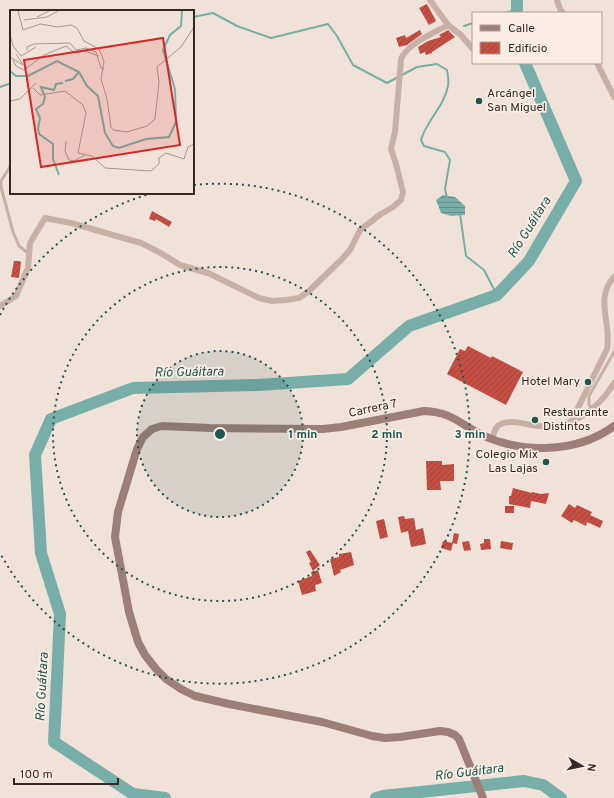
<svg xmlns="http://www.w3.org/2000/svg" width="614" height="798" font-family="Overpass,sans-serif">
  <style>
    .water { fill: url(#water-rules) }
    .lines { fill: none; stroke-linecap: round; stroke-linejoin: round }
    .stream { stroke: #78aea8; stroke-width: 2 }
    .river { stroke: #78aea8; stroke-width: 12 }
    .building { fill: url(#building-hatch) }
    .lane { stroke: #c9b0a5; stroke-width: 3 }
    .street { stroke: #c9b0a5; stroke-width: 6 }
    .secondary { stroke: #9d7f77; stroke-width: 8 }
    .ring { fill: none; stroke: #1c5651; stroke-width: 2; stroke-dasharray: 2 4 }
    .poi-dot { fill: #1c5651; stroke: #f9ede5; stroke-width: 1.5 }
    .labels { text-anchor: middle; dominant-baseline: central; stroke-width: 3.5; stroke-linejoin: round; paint-order: stroke }
    .poi-label { font-size: 12px; fill: #352927; stroke: #f9ede5; text-anchor: start }
    .street-label { font-size: 12px; fill: #352927; stroke: #f9ede5 }
    .water-label { font-size: 13px; font-style: italic; fill: #1c5651; stroke: #f9ede5 }
    .inset-river { fill: none; stroke: #78aea8; stroke-width: 2 }
    .inset-road { fill: none; stroke: #a69892; stroke-width: 1 }
    .view { fill: #d62828; fill-opacity: 0.15; stroke: #d62828; stroke-width: 2 }
    .inset-edge { fill: none; stroke: #352927; stroke-width: 2 }
    .centre { fill: #1c5651; stroke: #f9ede5; stroke-width: 2 }
    .ring-label { font-size: 12px; text-anchor: middle; font-weight: bold; fill: #1c5651; stroke: #f9ede5; stroke-width: 3.5; stroke-linejoin: round; paint-order: stroke }
  </style>
  <defs>
    <pattern id="water-rules" width="6" height="5" patternUnits="userSpaceOnUse"><rect width="6" height="5" fill="#78aea8"/><path d="M0 2.5h6" fill="none" stroke="#638e89"/></pattern>
    <pattern id="building-hatch" width="6" height="6" patternUnits="userSpaceOnUse"><rect width="6" height="6" fill="#c64f43"/><path d="M-1 1l2-2M0 6l6-6M5 7l2-2" fill="none" stroke="#a24238"/></pattern>
  </defs>
  <rect width="100%" height="100%" fill="#f1e2d9"/>
  <path class="water" d="M443,195L455,197L465,206V215L451,216L441,213L436,200Z"/>
  <g class="lines">
    <g class="stream">
      <path d="M504,13L516,10"/>
      <path d="M193,17L213,13L237,26L271,38L328,24L337,36L353,65L387,83L398,77"/>
      <path d="M464,26L473,23"/>
      <path d="M402,75L417,67L437,64L447,70C448,75 449,81 448,86C444,107 426,121 421,140L424,146L445,152L450,160L445,189L447,198"/>
      <path d="M0,87L11,83"/>
      <path d="M460,214L466,256L484,270L497,295"/>
    </g>
    <g class="river">
      <path d="M517,13V0"/>
      <path d="M165,798L133,794L54,742L60,614L41,553L35,455L51,419L133,388L258,385L348,379L409,326L497,295L529,261L576,181L525,63"/>
      <path d="M376,798L383,796L524,781L543,785L561,798"/>
    </g>
  </g>
  <g class="building">
    <path d="M427,4L436,21L429,25L419,8Z"/>
    <path d="M420,30L422,34L407,45L399,47L396,38L405,35L406,38Z"/>
    <path d="M448,30L455,37L432,52V53L426,55L425,52L420,54L418,47L428,41L441,37L439,35Z"/>
    <path d="M152,211L172,222L169,227L156,219L155,221L149,219Z"/>
    <path d="M14,261H19L21,262L19,278L11,277Z"/>
    <path d="M468,346L491,358L492,356L523,372L506,405L447,374L460,349L465,351Z"/>
    <path d="M426,461H442V465L454,464V481H440L441,490H427Z"/>
    <path d="M513,488L532,493V492L541,494L549,493L546,504L531,501L530,508L509,504V496H511Z"/>
    <path d="M569,504L575,508L577,505L592,512L590,515L603,521L600,528L587,522L586,526L574,520L572,523L561,516Z"/>
    <rect x="505" y="506" width="9" height="7"/>
    <path d="M404,516L405,519L414,518L416,530L423,528L426,544L411,547L408,531L401,533L398,517Z"/>
    <path d="M384,519L388,537L380,539L376,521Z"/>
    <path d="M454,533L459,534L457,544L452,543Z"/>
    <path d="M484,539H490L491,549L481,550L480,544L484,543Z"/>
    <path d="M443,541L453,543L451,551L441,548Z"/>
    <path d="M469,541L471,550L464,551L462,542Z"/>
    <path d="M501,541L513,543L512,550L500,548Z"/>
    <path d="M310,550L320,565L313,571L309,563L311,562L306,552Z"/>
    <path d="M351,552L354,565L340,570L341,572L334,576L330,559L339,557V554Z"/>
    <path d="M318,570L322,583L315,585L316,591L302,595L298,581L312,576L311,572Z"/>
  </g>
  <g class="lines">
    <g class="lane">
      <path d="M11,165L1,181V187L13,232L19,246L29,254"/>
      <path d="M591,409L589,404V396L614,352"/>
    </g>
    <g class="street">
      <path d="M430,0L448,25L461,35L472,48"/>
      <path d="M557,0L560,9L563,13"/>
      <path d="M597,63L614,97"/>
      <path d="M0,306L16,296L28,268L30,243L45,218L71,223L141,243L159,252L180,265L208,273L259,298L272,301L286,300L299,298L309,291L342,259L350,250L360,230L381,214L393,207L401,200L403,192L396,164L391,149L395,132L401,59C407,44 434,33 448,25"/>
      <path d="M571,422L607,349C612,324 594,298 614,277"/>
      <path d="M492,439C494,433 495,426 501,424C512,419 526,425 538,426C571,429 597,411 614,383"/>
    </g>
    <path class="secondary" d="M483,798L459,739L455,735L448,732L440,731L400,737L385,738L372,736L322,722L229,704L195,696L181,689L166,679L156,669L145,655L138,642L129,612L115,537L118,512L137,449L143,437L152,429L162,426L210,428L323,429L341,427L424,411C452,412 460,424 482,435C522,454 578,453 614,426"/>
  </g>
  <circle cx="220" cy="434" r="83" fill="#1c5651" fill-opacity=".12"/>
  <g class="ring">
    <circle cx="220" cy="434" r="83"/>
    <circle cx="220" cy="434" r="167"/>
    <path d="M0 315A250 250 0 0 1 153 193M194 185A250 250 0 1 1 0 553"/>
  </g>
  <g class="poi-dot">
    <circle cx="479" cy="101" r="4"/>
    <circle cx="588" cy="382" r="4"/>
    <circle cx="535" cy="420" r="4"/>
    <circle cx="546" cy="462" r="4"/>
  </g>
  <g class="labels">
    <g class="poi-label">
      <text x="487" y="94">Arcángel<tspan x="487" dy="14">San Miguel</tspan></text>
      <text x="580" y="382" text-anchor="end">Hotel Mary</text>
      <text x="543" y="413">Restaurante<tspan x="543" dy="14">Distintos</tspan></text>
      <text x="538" y="455" text-anchor="end">Colegio Mix<tspan x="538" dy="14">Las Lajas</tspan></text>
    </g>
    <g class="street-label">
      <text transform="translate(373 409) rotate(-12)">Carrera 7</text>
    </g>
    <g class="water-label">
      <text transform="translate(530 228) rotate(-58)">Río Guáitara</text>
      <text transform="translate(189 373) rotate(-1)">Río Guáitara</text>
      <text transform="translate(43 687) rotate(-87)">Río Guáitara</text>
      <text transform="translate(469 773) rotate(-7)">Río Guáitara</text>
    </g>
  </g>
  <g transform="translate(10 10)">
    <rect width="184" height="184" fill="#f1e2d9"/>
    <path class="inset-river" d="M0,61L6,66H18L47,51L69,62L77,76L88,86L95,123L103,136L109,138L136,129L159,127L166,112L165,79L153,40L160,25L171,16L172,1M55,71L63,69L69,62M49,165L43,149V134L29,124L28,119L30,108L26,99L33,94L35,87L31,77L44,80L46,74L53,73"/>
    <path class="inset-road" d="M8,1L13,20L30,14L48,17L61,15L67,18L74,31L89,39L94,51L91,69L97,89L101,117L103,120L117,122L137,116L145,109L149,72L147,57L171,37L184,17M27,7L39,1M14,10L37,7L48,1M0,25L3,36L11,46M17,40V37L24,34L60,33L66,40L76,38L86,42L91,58L94,59M6,44L13,55M11,46L26,37M0,47L13,55M3,50L6,56L14,60L34,45L56,36L65,43L75,41L89,46M23,78L30,85L55,81L73,95L76,103L68,143L82,146L95,158L141,161L149,154V148L156,143L174,149L178,137L184,134M0,91L10,89L26,73M56,131L55,141L59,150L64,151L75,145"/>
    <path class="view" d="M153,28L170,135L31,157L14,50Z"/>
    <rect width="184" height="184" class="inset-edge"/>
  </g>
  <circle cx="220" cy="434" r="6" class="centre"/>
  <g class="ring-label">
    <text x="303" y="438">1 min</text>
    <text x="387" y="438">2 min</text>
    <text x="470" y="438">3 min</text>
  </g>
  <rect x="472" y="12" width="130" height="52" fill="#f9ede5" stroke="#ab9f99"/>
  <rect x="480" y="25" width="20" height="6" fill="#9d7f77" stroke="#ab9f99"/>
  <text x="508" y="32" font-size="12" fill="#352927">Calle</text>
  <rect x="480" y="42" width="20" height="12" fill="url(#building-hatch)" stroke="#ab9f99"/>
  <text x="508" y="52" font-size="12" fill="#352927">Edificio</text>
  <g transform="translate(582 766) rotate(99)" stroke="#f9ede5" stroke-width="3" paint-order="stroke">
  <path d="M0-3L7 15L0 10L-7 15Z" fill="#352927"/>
  <text y="-6" font-size="11" font-weight="bold" text-anchor="middle" fill="#352927">N</text>
  </g>
  <path d="M14 778v6h104v-6" fill="none" stroke="#352927" stroke-width="2"/>
  <text x="20" y="778" font-size="12" fill="#352927" stroke="#f9ede5" stroke-width="3" paint-order="stroke">100 m</text>
</svg>
